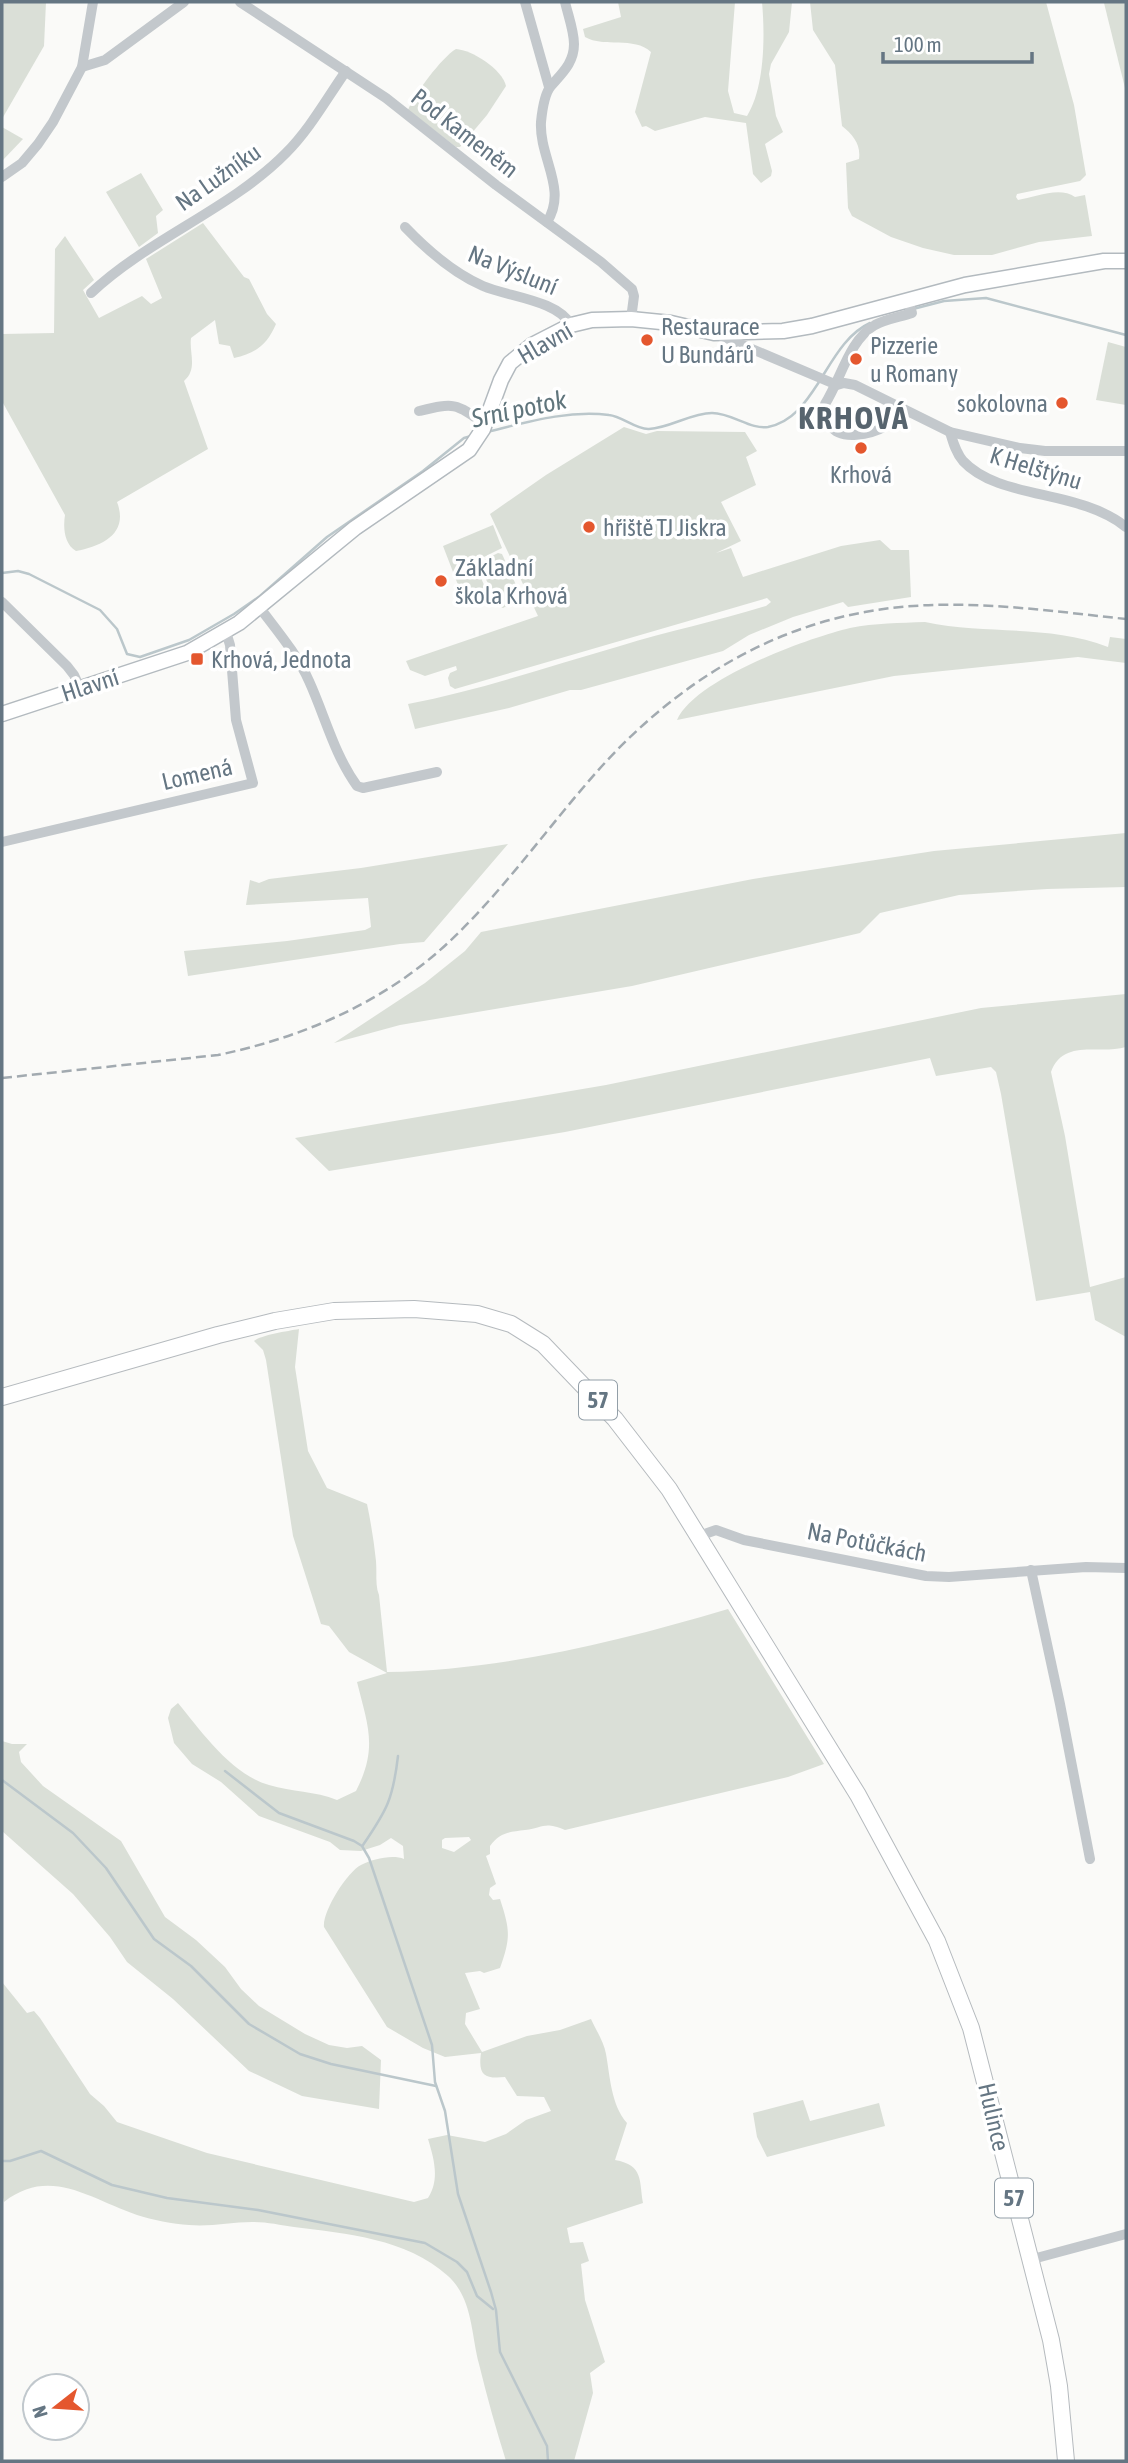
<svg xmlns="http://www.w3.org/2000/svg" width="1128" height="2463" font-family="'Asap Condensed',sans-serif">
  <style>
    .green { fill: #dadfd7; fill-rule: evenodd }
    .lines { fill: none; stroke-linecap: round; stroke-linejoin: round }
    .stream { stroke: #bbc7cb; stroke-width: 2.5 }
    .secondary-casing { stroke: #b3babf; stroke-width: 17 }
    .primary-casing { stroke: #b5babe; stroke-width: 18 }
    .street { stroke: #c3c8cc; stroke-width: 10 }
    .secondary { stroke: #fff; stroke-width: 14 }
    .primary { stroke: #fff; stroke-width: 16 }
    .rail { stroke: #a2aab0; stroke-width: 2.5; stroke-dasharray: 10 5; stroke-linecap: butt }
    .poi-dot { fill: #e4572e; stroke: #fff; stroke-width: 2.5 }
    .labels { text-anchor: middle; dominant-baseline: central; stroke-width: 7; stroke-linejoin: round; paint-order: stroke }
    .shield { fill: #fff; stroke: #939fa8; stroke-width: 2 }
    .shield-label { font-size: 23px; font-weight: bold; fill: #657683 }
    .street-label { font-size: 24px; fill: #657683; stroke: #fff }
    .poi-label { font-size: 24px; fill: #657683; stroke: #fff; text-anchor: start }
    .water-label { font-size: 26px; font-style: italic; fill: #60757c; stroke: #fff }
    .district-label { font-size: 32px; font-weight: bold; letter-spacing: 2px; fill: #57646e; stroke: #fff }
  </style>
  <rect width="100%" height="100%" fill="#fafaf8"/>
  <g class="green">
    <path d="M2,2H46L44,46L2,119Z"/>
    <path d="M618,2H735L728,91L734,113L747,116C765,87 765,35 762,2H792L789,32L771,64L769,74L776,116L783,132L765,144L772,171L771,176L761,183L753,174L746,123L705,117L655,131L646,126L642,127L635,112L651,52C634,36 604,48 585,37L583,29L621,17Z"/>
    <path d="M810,2H892V4V2H1046L1074,105L1086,175L1080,181L1017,194L1016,197L1018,200C1035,197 1060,186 1075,197L1085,195L1092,236L1039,242L992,255H954L923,248L891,237L852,216L848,208L846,163L859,159C861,144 853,135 842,126L835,65L813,30Z"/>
    <path d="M1105,2H1126V92L1104,3Z"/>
    <path d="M456,49C472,50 502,69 506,86L487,115L460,147H456L408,110C413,96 442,57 456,49Z"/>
    <path d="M2,127L23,139L2,161Z"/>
    <path d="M141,173L163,210L156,216L158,233L139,247L106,192Z"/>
    <path d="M203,223L244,277L249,279L267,314L276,324C267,345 256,353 234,358L230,346L219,344L215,320L191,338C189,353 198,369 184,381L208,449L117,502C129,533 103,546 76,551C64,544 63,527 65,515L3,403L2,334L54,333L55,249L65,236L94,280L83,290L99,318L142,296L151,304L162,298L146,259Z"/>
    <path d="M1108,342L1126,347V405L1096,400Z"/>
    <path d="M624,427L646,434L657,431L745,432L757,451L746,457L756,485L721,502L741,541L716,553L731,548L743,577L841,546L880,540L891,550H909L911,597L848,607L843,602L793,617L749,635L723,651L581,690H570L509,708L415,729L408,704C480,690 550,666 620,646C669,631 718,621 766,606L771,602L767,598L455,689L450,686L448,678L450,673L457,670L456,666L425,676L410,670L406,661L538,616L490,514L546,475Z"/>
    <path d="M493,525L502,548L474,562L488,594L465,603L443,546Z"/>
    <path d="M498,553L502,554L521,596L520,599L503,608L499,606L479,565L480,562Z"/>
    <path d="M925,622C986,635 1049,624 1108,647L1110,637L1126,639V663L1078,657L894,676L677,720C695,679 808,638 850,628C875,623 900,623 925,622Z"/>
    <path d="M1126,833V887L1047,889L959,895L880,913L860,933L632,986L400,1025L334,1043L425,983L465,951L481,932L753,879L934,851Z"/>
    <path d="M508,844L424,942L400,944L188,976L184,951L287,941L365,930L371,927L368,898L246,905L250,880L259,883L269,879L361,868Z"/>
    <path d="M1126,994V1047C1100,1055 1063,1038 1051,1072L1065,1136L1090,1287L1126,1277V1337L1095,1320L1090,1292L1036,1301L1001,1094L996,1072L991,1067L936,1076L930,1058L565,1132L329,1171L295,1138L606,1085L981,1008Z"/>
    <path d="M299,1329L295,1367L308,1451L327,1488L367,1504C371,1523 374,1542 376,1561C377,1573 375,1585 379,1595L387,1672C503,1670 617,1642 728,1609L824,1764L788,1777L565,1830C543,1821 544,1828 525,1830C510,1832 500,1832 490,1846V1854L486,1856L496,1884L490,1888L489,1895L493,1900L500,1899C510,1930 511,1937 500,1968L484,1973L480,1971L465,1973L480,2009L466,2013L465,2024L482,2052L527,2036L560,2030L591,2019C596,2030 604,2042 606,2054C610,2076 611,2105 627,2123L615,2160C644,2165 639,2181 643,2203L567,2228L570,2243L583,2242L589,2261L581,2264L585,2300L605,2362L590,2373L593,2393L574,2461H506C496,2429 487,2397 479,2364C471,2334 473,2299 448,2276C406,2238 347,2234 294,2227C280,2225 267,2222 252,2222C231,2222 210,2227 189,2225C173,2224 152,2220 137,2215C90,2199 50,2166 4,2202L2,2193V1982L27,2013L34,2011L40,2018L90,2094L104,2106L117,2122L207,2153L414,2202L428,2198C440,2179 434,2159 428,2139L447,2135L485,2142L506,2134L526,2120L551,2111L544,2097L517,2096L505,2077C484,2079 478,2075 481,2053L445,2057L423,2048L387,2027L324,1927C322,1912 347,1872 361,1865C372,1859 393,1854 404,1859L403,1846L391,1838L380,1845L361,1851L340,1850L330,1842L259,1816L221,1782L192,1764L174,1743L168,1718L171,1709L178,1703C201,1731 232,1775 269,1785C292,1792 315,1791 337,1800L356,1791C378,1748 368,1726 357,1682L387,1673L349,1652L329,1626L321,1624L293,1536L266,1360L263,1350L254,1341C261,1335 288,1331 299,1329ZM445,1838L469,1837L471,1840L454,1852L442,1848V1840Z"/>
    <path d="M2,1741L12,1744H27L19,1752L21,1762L43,1786L121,1841L165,1917L196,1940L225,1967L241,1989L259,2006L305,2034L329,2045L347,2048L362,2046L381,2060L379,2109L302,2096L249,2071L173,1999L127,1962L110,1937L73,1894L2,1831Z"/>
    <path d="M803,2100L810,2121L879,2103L885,2126L767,2157L757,2137L753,2113Z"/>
  </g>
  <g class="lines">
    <g class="stream">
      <path d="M913,309L944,301L986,298L1126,335"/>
      <path d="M822,377C835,356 848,333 870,323"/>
      <path d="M487,432C528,422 567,410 609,415C622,416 636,430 649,429C670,428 691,413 712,413C732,413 751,430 768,427C793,422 806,402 819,382"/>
      <path d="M2,573L18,571L29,574L100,610L117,629L127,654L140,657L189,640L234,614L260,596L327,537L423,471L464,438L471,436"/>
      <path d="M225,1771L279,1813L354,1841L362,1846L369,1858L432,2045L435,2082L445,2111L458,2194L491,2292L496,2310L500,2352L547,2446L548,2461"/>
      <path d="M2,1780L73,1833L106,1868L154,1939L191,1966L249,2024L300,2054L331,2064L436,2086"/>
      <path d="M363,1845C387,1810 393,1799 398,1756"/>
      <path d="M2,2161H10L41,2151L112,2185L167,2198L258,2210L425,2243L457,2262L467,2272L477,2296L493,2309"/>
    </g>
    <defs>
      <path id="secondary" d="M2,714L187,653L239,623L355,528L469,450L483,429L501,380L510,363L532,345L571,325L592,320L631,319L671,323L714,333L783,331L812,326L965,285L1104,261H1126"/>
      <path id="primary" d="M2,1397L218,1335L275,1321L334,1311L414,1309L477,1314L511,1324L543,1344L615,1419L669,1489L858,1795L937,1941L971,2028L1051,2340L1059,2386L1066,2461"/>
    </defs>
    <use href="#secondary" class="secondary-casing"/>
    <use href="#primary" class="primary-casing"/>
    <g class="street">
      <path d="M240,2L386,98L496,185L601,262L632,289L634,296L631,319"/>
      <path d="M525,2L549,87"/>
      <path d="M82,67L105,60L184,2"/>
      <path d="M2,177L22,163L38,144L53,122L82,67L93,2"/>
      <path d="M547,222C568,189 539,158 541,122C542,112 544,94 551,86C562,73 574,63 574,44C574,31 568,15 565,2"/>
      <path d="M405,227C428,251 453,273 483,286C509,297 557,300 571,325"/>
      <path d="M91,293C148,239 231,209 286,153C310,129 327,98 346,71"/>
      <path d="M719,335L837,385L844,383L855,385L950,432L1020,448L1045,451H1126"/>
      <path d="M891,405L884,427C872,434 840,441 831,426C828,420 827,410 825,404C841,379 849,340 875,325C886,319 900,317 912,313L908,299"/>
      <path d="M419,411C453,403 456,402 484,424"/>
      <path d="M950,432C953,442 956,453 963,461C999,500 1079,489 1126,527"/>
      <path d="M2,602L67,666L74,675L80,688"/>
      <path d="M260,608C278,632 297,654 309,681C325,716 334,754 357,786L363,788L437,772"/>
      <path d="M2,842L253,783L236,720L230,645L226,632"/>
      <path d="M699,1536L716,1530L744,1540L926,1576L949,1577L1086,1567L1126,1568"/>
      <path d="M1031,1570L1060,1704L1090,1859"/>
      <path d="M1029,2260L1126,2234"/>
    </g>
    <use href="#secondary" class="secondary"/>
    <use href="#primary" class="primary"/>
    <path class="rail" d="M2,1078L218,1055C299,1038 376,1006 439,951C500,897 547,827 602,766C672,689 760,631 865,612C951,596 1040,610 1126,619"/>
  </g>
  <g class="poi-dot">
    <circle cx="647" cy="340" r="7"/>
    <circle cx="856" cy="359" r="7"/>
    <circle cx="1062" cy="403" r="7"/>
    <circle cx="861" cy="448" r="7"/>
    <circle cx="589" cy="527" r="7"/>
    <circle cx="441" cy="581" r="7"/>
    <rect x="190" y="652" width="14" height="14" rx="3.5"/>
  </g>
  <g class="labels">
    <g class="shield">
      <rect x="579" y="1380.5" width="38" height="39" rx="5"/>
      <rect x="995" y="2178.5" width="38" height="39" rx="5"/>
    </g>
    <g class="shield-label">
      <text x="598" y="1400">57</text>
      <text x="1014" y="2198">57</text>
    </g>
    <g class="street-label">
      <text transform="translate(465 133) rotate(38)">Pod Kameněm</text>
      <text transform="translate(218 177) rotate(-35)">Na Lužníku</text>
      <text transform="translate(513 270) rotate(22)">Na Výsluní</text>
      <text transform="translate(545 343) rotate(-30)">Hlavní</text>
      <text transform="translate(1036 468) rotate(17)">K Helštýnu</text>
      <text transform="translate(90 685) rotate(-18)">Hlavní</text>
      <text transform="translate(197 774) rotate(-13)">Lomená</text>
      <text transform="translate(867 1542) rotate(11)">Na Potůčkách</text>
      <text transform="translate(994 2117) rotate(77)">Hulince</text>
    </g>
    <g class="poi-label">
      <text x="661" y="326">Restaurace<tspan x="661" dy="28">U Bundárů</tspan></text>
      <text x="870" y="345">Pizzerie<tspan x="870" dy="28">u Romany</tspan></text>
      <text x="1048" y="403" text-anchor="end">sokolovna</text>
      <text x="861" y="474" text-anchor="middle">Krhová</text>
      <text x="603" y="527">hřiště TJ Jiskra</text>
      <text x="455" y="567">Základní<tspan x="455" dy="28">škola Krhová</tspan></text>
      <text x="211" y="659">Krhová, Jednota</text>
    </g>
    <g class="water-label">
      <text transform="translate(519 409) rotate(-12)">Srní potok</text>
    </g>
    <g class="district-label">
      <text x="854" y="417">KRHOVÁ</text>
    </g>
  </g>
  <rect width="1128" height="2463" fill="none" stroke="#657683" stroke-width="7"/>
  <g transform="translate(56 2407) rotate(253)"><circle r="33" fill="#ffffff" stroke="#c1c8cd" stroke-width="2"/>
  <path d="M0-5L12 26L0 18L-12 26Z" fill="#e4572e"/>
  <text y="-10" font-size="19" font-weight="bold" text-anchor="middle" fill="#657683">N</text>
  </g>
  <path d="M883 52v10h149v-10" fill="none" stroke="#657683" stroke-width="3.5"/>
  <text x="894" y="52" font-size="21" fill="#657683" stroke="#ffffff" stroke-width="5" paint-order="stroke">100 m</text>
</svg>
